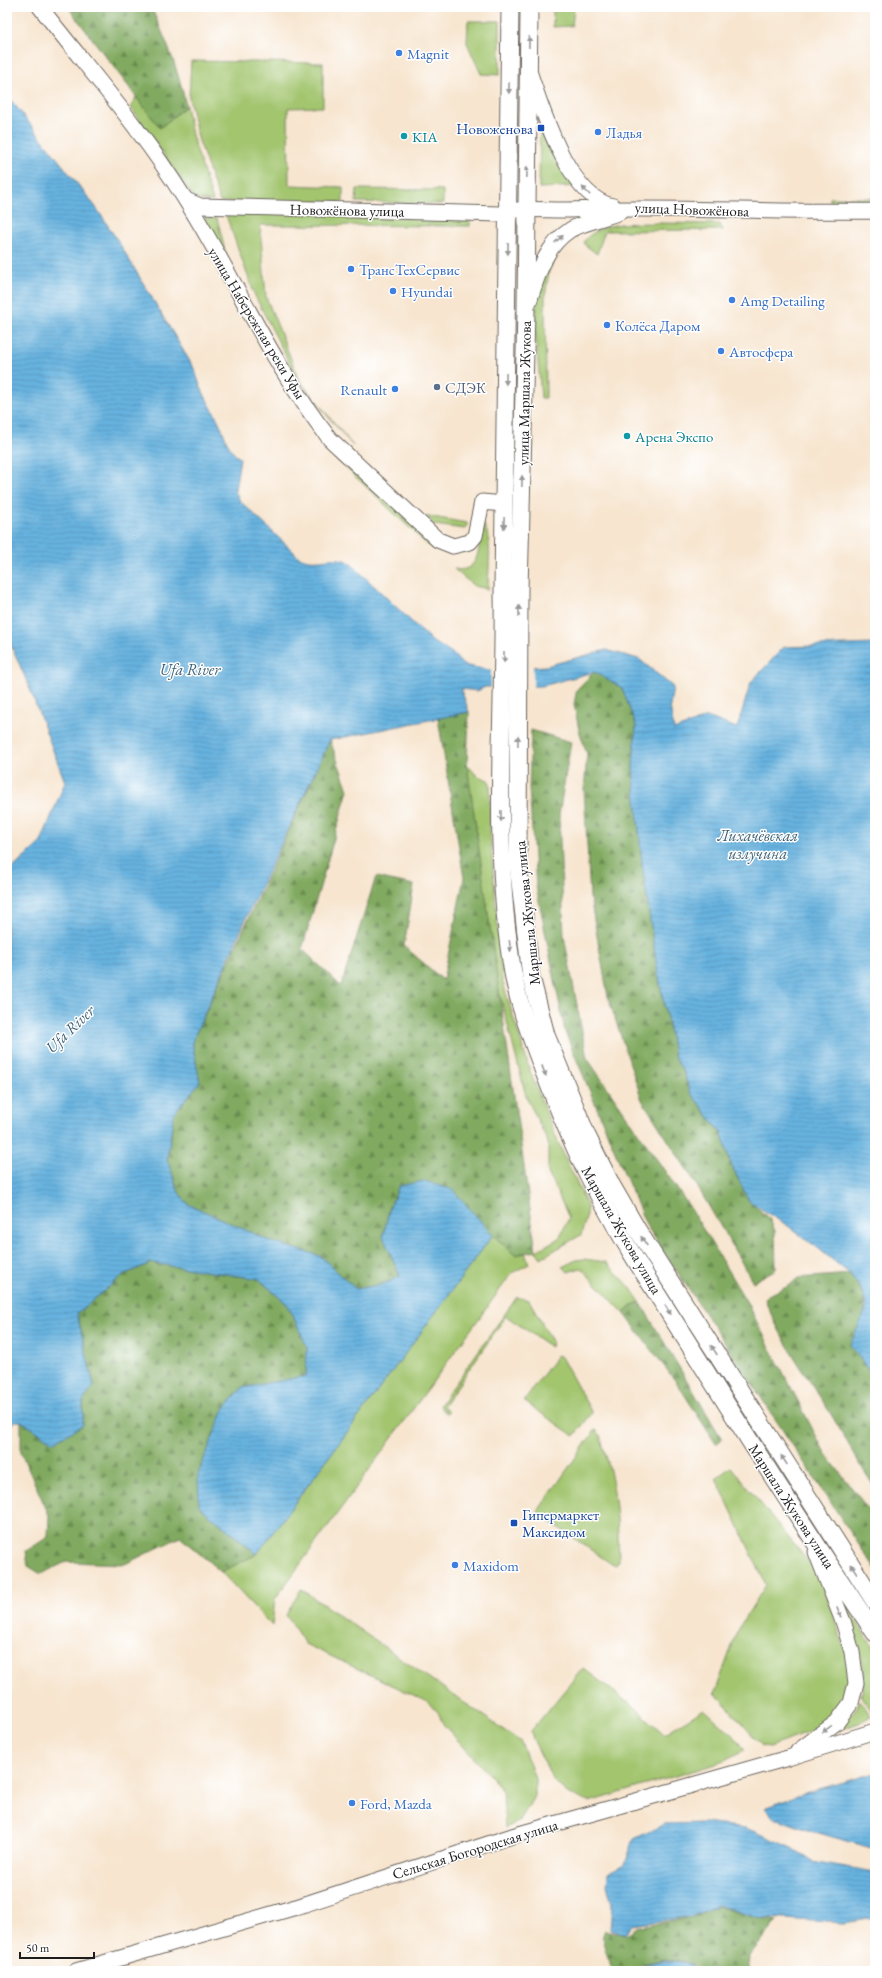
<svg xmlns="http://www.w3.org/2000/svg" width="882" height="1978" font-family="'EB Garamond',serif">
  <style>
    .green { fill: #a2c56e; stroke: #5f7045 }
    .forest { fill: url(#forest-firs); stroke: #4e633e }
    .water { fill: url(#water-rules); stroke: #41677e }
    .pier { fill: #f7e5cf }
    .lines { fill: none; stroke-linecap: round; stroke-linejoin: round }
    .secondary-casing { stroke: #69625b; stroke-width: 17 }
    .primary-casing { stroke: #69625b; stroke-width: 19 }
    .secondary { stroke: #fff; stroke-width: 15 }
    .primary { stroke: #fff; stroke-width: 17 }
    .oneway { fill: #999 }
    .shop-dot { fill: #3f7fe0; stroke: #fff; stroke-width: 1.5 }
    .transit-dot { fill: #1a4fb4; stroke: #fff; stroke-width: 1.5 }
    .culture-dot { fill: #0f9aa8; stroke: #fff; stroke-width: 1.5 }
    .service-dot { fill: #5c6f8a; stroke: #fff; stroke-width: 1.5 }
    .labels { text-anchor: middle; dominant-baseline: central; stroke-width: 3; stroke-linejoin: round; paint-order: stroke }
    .shop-label { font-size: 15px; fill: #366cbe; stroke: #fff; text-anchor: start }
    .transit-label { font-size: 15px; fill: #164399; stroke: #fff; text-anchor: end }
    .culture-label { font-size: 15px; fill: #0d838f; stroke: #fff; text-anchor: start }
    .street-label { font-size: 15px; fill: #1c1c1c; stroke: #fff }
    .service-label { font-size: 15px; fill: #4e5e75; stroke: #fff; text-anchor: start }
    .water-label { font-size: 16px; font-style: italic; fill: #3d6074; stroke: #fff }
  </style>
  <defs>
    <pattern id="forest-firs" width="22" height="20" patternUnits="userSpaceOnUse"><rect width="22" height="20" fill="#81aa61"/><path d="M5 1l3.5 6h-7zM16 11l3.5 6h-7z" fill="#698a4f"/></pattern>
    <pattern id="water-rules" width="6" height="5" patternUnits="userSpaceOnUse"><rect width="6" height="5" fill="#66b2df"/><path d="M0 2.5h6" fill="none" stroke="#5898bf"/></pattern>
  </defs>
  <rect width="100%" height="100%" fill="#fff"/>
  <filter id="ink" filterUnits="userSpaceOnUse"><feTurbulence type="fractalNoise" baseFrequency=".025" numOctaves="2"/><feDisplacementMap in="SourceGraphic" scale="8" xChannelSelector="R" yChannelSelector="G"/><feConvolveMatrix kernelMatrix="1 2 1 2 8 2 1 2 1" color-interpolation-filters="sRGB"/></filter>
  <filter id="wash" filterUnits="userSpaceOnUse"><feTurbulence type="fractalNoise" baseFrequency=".012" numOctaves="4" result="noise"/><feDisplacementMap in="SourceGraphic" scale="16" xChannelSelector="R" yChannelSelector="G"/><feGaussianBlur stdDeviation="0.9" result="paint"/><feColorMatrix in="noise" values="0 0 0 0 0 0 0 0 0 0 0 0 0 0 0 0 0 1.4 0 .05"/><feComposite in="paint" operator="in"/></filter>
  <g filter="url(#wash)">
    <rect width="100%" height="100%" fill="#f7e5cf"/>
    <g class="green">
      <path d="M553,7L574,8L572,26L553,27Z"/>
      <path d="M468,21H500V75L481,74L467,43Z"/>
      <path d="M191,61L323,63V107L288,108L289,185L343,187V202H220L198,138L189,98Z"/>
      <path d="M136,97L160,128L186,106L192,135L213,201L198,200L192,195L131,108Z"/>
      <path d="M540,124L579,186L539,188Z"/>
      <path d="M357,189L443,190V204L356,202Z"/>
      <path d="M830,198H875V202L830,203Z"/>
      <path d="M226,211L470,216V226L260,225L266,297L300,381L353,446L299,382L255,296L227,218Z"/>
      <path d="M204,218H217L230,270Z"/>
      <path d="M657,223L720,224L723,230L605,231L597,254L585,245L584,241C602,220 632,224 657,223Z"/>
      <path d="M579,233L564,245L556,256L549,271L545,297L546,398H541L535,327L537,290L558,243Z"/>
      <path d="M324,447L346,464L434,543L432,549Z"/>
      <path d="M427,516L467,523V527L465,529L434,525Z"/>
      <path d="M481,521C494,534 488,570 488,589L474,586L454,569C483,575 479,539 481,521Z"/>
      <path d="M467,764L476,775L488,780L490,783V832L502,980L531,1074L558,1142L587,1205V1215L581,1235L541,1258L536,1251L559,1238L569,1218L548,1173V1142L526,1096L490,956Z"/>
      <path d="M493,1235L515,1255L525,1253L529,1264L512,1273L275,1599L272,1626L221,1572L257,1554Z"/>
      <path d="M584,1259L606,1262L630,1287L640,1302L630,1306L624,1313L581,1268L568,1272L562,1267L576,1260Z"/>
      <path d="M517,1297L529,1300L552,1341L551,1347L506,1316L443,1407L449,1412L447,1414L442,1410L440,1405Z"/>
      <path d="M558,1355L561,1357L592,1413L574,1436L525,1402V1399Z"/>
      <path d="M595,1430C601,1432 601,1440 603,1446C616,1484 618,1522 619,1561L616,1565H613L540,1515L538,1511Z"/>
      <path d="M731,1467L820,1576L853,1673L847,1700L834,1716L812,1731L770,1747L762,1746L715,1693L738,1629L766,1585L716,1478Z"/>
      <path d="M301,1589L521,1742L535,1778V1795L520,1820L505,1828L503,1790L443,1724L438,1712L426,1701L305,1644L286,1615Z"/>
      <path d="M844,1602L875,1650V1710L873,1713L861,1695C870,1667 852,1630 844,1602Z"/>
      <path d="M583,1668L639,1711L664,1734L704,1709L740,1742L745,1750L716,1764L589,1802L567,1793L553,1780L533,1739L531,1731Z"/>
      <path d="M860,1700L871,1716L859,1723L836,1731L853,1713Z"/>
    </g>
    <g class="forest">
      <path d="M68,7H151C166,40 179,71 186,106L160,128Z"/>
      <path d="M594,672L622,688L636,725L633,767L642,863L657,968L675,1058L684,1073L690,1092L722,1134L731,1164L749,1201L769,1218L775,1231L776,1269L753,1282L693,1179L642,1100L608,997L590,897L584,790L587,754L579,730L574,704L577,689Z"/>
      <path d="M469,712L467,764L536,1251L515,1255L493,1235L399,1186L390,1207L383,1236L400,1276L384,1284L356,1289L320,1256L272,1242L188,1204L179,1193L167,1159L174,1113L200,1082L192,1042L330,740L348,790L302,949L341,986L376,877L414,885L404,946L443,980L464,878L438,718Z"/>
      <path d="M531,730L571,742L559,815L564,936L587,1058L691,1209L746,1301L825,1453L875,1518V1569L646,1225L565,1032L536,886L529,788Z"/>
      <path d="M151,1263L259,1279L288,1305L307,1347L306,1376L242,1388L199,1506L257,1554L221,1572L180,1537L125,1564L66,1562L41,1574L28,1566L26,1551L48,1537L49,1515L21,1453V1421L53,1442L83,1425V1401L94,1386L77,1314L123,1275Z"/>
      <path d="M850,1274C873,1305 867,1312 850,1345L875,1379V1488C858,1463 845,1437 829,1411C806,1375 781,1340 765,1300L768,1295L789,1286L798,1278Z"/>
      <path d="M640,1302L722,1439L716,1444L677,1383L624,1313L630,1306Z"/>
      <path d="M717,1906L753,1917L778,1921L749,1956L748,1971H703L691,1964L664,1959L643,1964L638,1970H611L602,1938L605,1930L626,1935L636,1927L693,1917Z"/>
    </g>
    <g class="water">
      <path d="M7,95L95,206L118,241L195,370C200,390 211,406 220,424C225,435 228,452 240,458L235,491L240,501L298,556C315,567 333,552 350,563L433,642L452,653L463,665L488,670L546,666L606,650L639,659L673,687L670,706L674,730L707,717L737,728L751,682L784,647L875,644V1379L850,1345L867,1307L861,1289L850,1274L819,1249L788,1226L749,1201L731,1164L722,1134L690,1092L684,1073L675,1058L657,968L642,863L633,767L636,725L622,688L594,672L542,686L485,687L477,691L461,689L469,712L330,740L248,914L192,1042L200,1082L174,1113L167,1159L179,1193L188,1204L272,1242L320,1256L356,1289L384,1284L400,1276L383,1236L390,1207L399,1186L424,1181L453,1190L493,1235L257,1554L199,1506L198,1474L224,1409L242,1388L306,1376L307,1347L288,1305L259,1279L151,1263L123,1275L77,1314L94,1386L83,1401V1425L53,1442L21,1421H14L7,1430V872L13,868L41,842L65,782L28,684L7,636Z"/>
      <path d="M875,1773V1849L808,1830L773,1817L765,1808L805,1793Z"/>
      <path d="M704,1823L746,1828L794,1849L812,1861L875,1872V1918L843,1923L754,1917L718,1905L693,1916L632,1925L625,1934L610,1929L612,1905L607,1885L608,1873L625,1864L634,1839L665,1824Z"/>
      <path d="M664,1960L691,1965L697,1971H648L644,1965Z"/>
    </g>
    <path class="pier" d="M533,664V688L491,689V667Z"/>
  </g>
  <g filter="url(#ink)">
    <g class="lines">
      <defs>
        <g id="secondary">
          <path d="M40,7C89,70 143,131 185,199C235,278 272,366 330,439L438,540L453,546L470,542L475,536L482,502L504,504"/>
          <path d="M530,74C543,112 569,198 613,206"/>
          <path d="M186,200L200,206L500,214C520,206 547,211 569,210C671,206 773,213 875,211"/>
          <path d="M529,302C538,275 544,247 570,230C579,224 608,217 620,212"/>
          <path d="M798,1751L837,1722L851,1703L856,1683L852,1652L844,1624L816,1552"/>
          <path d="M76,1971L296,1907L512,1836L788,1758L875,1731"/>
        </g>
        <g id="primary">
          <path d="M510,7L503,590C505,718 491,847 513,973C519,1007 532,1040 544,1072C560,1113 576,1154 597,1192C626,1248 662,1301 695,1354C754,1448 813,1541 875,1633"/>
          <path d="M529,7L526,311L519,590L518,864L531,977L546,1035L587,1136L612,1186L637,1229L875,1602"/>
        </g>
      </defs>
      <use href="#secondary" class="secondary-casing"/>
      <use href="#primary" class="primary-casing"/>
      <use href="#secondary" class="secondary"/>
      <use href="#primary" class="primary"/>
    </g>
    <defs><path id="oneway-solid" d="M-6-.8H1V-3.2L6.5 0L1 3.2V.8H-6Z"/></defs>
    <g class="oneway">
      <use href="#oneway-solid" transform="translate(529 42) rotate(-89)"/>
      <use href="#oneway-solid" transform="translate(509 88) rotate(91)"/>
      <use href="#oneway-solid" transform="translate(527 172) rotate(-89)"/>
      <use href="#oneway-solid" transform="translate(586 191) rotate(-134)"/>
      <use href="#oneway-solid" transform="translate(559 239) rotate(-41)"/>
      <use href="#oneway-solid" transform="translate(508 249) rotate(91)"/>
      <use href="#oneway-solid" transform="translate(506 379) rotate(91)"/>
      <use href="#oneway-solid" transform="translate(522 481) rotate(-89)"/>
      <use href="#oneway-solid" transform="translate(504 523) rotate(91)"/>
      <use href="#oneway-solid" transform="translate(519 611) rotate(-90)"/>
      <use href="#oneway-solid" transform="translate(504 657) rotate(90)"/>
      <use href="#oneway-solid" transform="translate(518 741) rotate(-89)"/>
      <use href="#oneway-solid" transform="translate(501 816) rotate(89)"/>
      <use href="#oneway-solid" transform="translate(510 946) rotate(83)"/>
      <use href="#oneway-solid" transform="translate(544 1071) rotate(69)"/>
      <use href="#oneway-solid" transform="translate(644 1241) rotate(-123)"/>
      <use href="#oneway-solid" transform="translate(668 1310) rotate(58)"/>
      <use href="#oneway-solid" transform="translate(714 1350) rotate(-123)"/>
      <use href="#oneway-solid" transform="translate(784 1460) rotate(-123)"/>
      <use href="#oneway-solid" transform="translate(854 1569) rotate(-123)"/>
      <use href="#oneway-solid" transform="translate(839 1612) rotate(69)"/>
      <use href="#oneway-solid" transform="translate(827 1729) rotate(144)"/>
    </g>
  </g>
  <g class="shop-dot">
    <circle cx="399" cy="53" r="4"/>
    <circle cx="598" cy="132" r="4"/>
    <circle cx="351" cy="269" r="4"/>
    <circle cx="393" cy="291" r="4"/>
    <circle cx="732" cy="300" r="4"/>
    <circle cx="607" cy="325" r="4"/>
    <circle cx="721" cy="351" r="4"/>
    <circle cx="395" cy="389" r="4"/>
    <circle cx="455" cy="1565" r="4"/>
    <circle cx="352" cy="1803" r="4"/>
  </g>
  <g class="transit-dot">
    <rect x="537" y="124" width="8" height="8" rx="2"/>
    <rect x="510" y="1519" width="8" height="8" rx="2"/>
  </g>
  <g class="culture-dot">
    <circle cx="404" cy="136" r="4"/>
    <circle cx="627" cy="436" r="4"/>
  </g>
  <circle class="service-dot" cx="437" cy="387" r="4"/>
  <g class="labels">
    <g class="shop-label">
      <text x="407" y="53">Magnit</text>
      <text x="606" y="132">Ладья</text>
      <text x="359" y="269">ТрансТехСервис</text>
      <text x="401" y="291">Hyundai</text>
      <text x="740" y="300">Amg Detailing</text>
      <text x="615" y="325">Колёса Даром</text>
      <text x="729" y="351">Автосфера</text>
      <text x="387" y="389" text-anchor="end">Renault</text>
      <text x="463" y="1565">Maxidom</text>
      <text x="360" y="1803">Ford, Mazda</text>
    </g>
    <g class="transit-label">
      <text x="533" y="128">Новоженова</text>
      <text x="522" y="1514" text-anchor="start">Гипермаркет<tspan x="522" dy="17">Максидом</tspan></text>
    </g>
    <g class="culture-label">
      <text x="412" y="136">KIA</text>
      <text x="635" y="436">Арена Экспо</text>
    </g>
    <g class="street-label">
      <text transform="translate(692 209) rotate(2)">улица Новожёнова</text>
      <text transform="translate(347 210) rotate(1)">Новожёнова улица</text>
      <text transform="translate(257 323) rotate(59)">улица Набережная реки Уфы</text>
      <text transform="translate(524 393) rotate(-89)">улица Маршала Жукова</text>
      <text transform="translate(527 913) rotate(-96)">Маршала Жукова улица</text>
      <text transform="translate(622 1230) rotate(60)">Маршала Жукова улица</text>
      <text transform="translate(792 1506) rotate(57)">Маршала Жукова улица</text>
      <text transform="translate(475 1849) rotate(-17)">Сельская Богородская улица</text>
    </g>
    <g class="service-label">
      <text x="445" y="387">СДЭК</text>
    </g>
    <g class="water-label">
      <text x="190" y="669">Ufa River</text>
      <text x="758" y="835">Лихачёвская<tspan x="758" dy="18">излучина</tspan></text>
      <text transform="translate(70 1029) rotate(-44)">Ufa River</text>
    </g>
  </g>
  <rect width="882" height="1978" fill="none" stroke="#fff" stroke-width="24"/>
  <path d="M20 1952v6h74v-6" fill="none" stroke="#1c1c1c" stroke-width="2"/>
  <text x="26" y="1952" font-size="12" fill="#1c1c1c" stroke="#ffffff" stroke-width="3" paint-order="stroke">50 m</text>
</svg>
